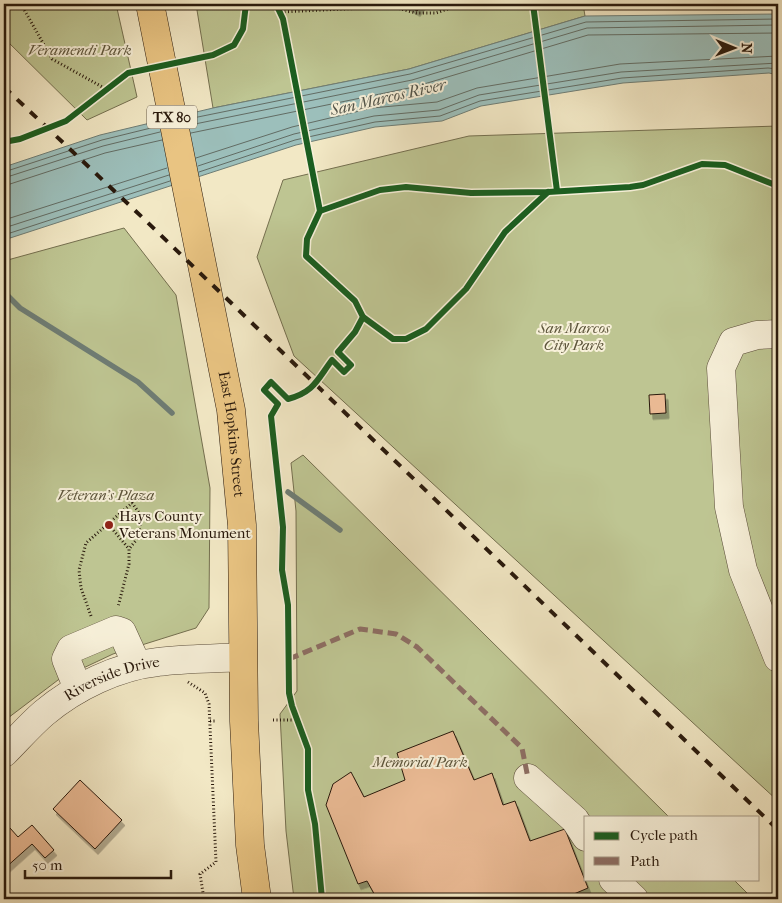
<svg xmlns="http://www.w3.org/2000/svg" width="782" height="903" font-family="'IM FELL French Canon',serif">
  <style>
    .green { fill: #bec592; stroke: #746f4f }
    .water { fill: #9cbfbb; stroke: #6e7d75 }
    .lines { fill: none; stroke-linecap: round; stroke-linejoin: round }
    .shore { stroke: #626c64; stroke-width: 1 }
    .stream { stroke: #6e7d75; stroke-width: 5.5 }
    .building { fill: #e9b993; stroke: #29190c; filter: url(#shadow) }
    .minor-casing { stroke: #5b4d3a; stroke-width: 29 }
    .major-casing { stroke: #29190c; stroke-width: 29 }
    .path { stroke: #29190c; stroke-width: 3; stroke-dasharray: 1 2.5; stroke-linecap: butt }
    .minor { stroke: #f7f0d9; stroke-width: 28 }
    .major { stroke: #e9c482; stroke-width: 28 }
    .rail { stroke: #29190c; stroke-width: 4; stroke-dasharray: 9 9; stroke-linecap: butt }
    .quiet { stroke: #8d6e63; stroke-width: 5; stroke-dasharray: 10 5; stroke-linecap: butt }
    .cycleway-casing { stroke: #f7f0d9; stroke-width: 9 }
    .cycleway { stroke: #1b5e20; stroke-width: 6 }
    .poi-dot { fill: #8f2418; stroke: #f7f0d9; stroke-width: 2 }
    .labels { text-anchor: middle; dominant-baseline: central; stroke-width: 4; stroke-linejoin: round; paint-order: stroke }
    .shield { fill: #f7f0d9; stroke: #675a4a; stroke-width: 1 }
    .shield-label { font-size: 14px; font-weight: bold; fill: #29190c }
    .park-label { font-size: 15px; font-style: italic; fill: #5d553b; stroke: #f7f0d9 }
    .street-label { font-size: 15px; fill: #29190c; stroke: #f7f0d9 }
    .poi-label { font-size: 15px; fill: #29190c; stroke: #f7f0d9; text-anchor: start }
    .water-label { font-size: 16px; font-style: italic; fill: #515349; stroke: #f7f0d9 }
  </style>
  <defs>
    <filter id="shadow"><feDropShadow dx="3" dy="5.5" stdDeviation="0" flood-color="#0004"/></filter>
  </defs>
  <rect width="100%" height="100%" fill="#f2e8c5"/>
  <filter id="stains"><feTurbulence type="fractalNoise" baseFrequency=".004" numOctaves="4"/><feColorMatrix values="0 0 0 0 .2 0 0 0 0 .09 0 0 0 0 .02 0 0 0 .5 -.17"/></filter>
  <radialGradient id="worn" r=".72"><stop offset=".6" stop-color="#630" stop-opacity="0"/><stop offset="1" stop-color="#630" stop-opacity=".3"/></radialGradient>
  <g class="green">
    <path d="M4,4H116L137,97L87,120L4,38Z"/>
    <path d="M196,4H583L585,16L409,69L213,108Z"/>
    <path d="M778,126V801L294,356L257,257L283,180L469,136Z"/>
    <path d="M124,228L176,295L210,488L209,608L196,628L113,654L58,680L4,721V261Z"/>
    <path d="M303,455L669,817H586V879H733L753,899H294L286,831L280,714L297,691L296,511L291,463Z"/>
  </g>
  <path class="water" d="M778,14V75L769,73L623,83L481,106L442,121L375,127L296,145L4,240V167L100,135L213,108L409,69L585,16Z"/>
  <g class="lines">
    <g class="shore">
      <path d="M188,119L410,74L586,22L778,19"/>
      <path d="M190,125L412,80L587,28L778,25"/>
      <path d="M191,133L414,87L588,35L778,33"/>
      <path d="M196,158L292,127L372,108L437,102L477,88L620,64L778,56"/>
      <path d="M198,166L294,134L374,116L439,110L479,95L621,72L778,63"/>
      <path d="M4,172L102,140L159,126"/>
      <path d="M199,172L295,140L375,122L440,116L480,101L622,78L768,68L778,69"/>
      <path d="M4,178L103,146L160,132"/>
      <path d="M4,186L105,153L162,140"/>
      <path d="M4,220L167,168"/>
      <path d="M4,228L169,175"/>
      <path d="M4,235L170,181"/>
    </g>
    <g class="stream">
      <path d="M4,292L20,308L138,382L172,413"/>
      <path d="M288,492L340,530"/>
    </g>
  </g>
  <g class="building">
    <path d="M406,4H422L417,11Z"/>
    <path d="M665,394L666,413L650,414L649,395Z"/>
    <path d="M453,731L474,780L492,773L503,805L515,801L530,841L565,829L588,888L562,899H377L367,881L358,884L326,805L333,784L351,772L364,797L405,780L397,753Z"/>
    <path d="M80,780L122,820L95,849L53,809Z"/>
    <path d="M32,825L54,850L45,858L32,844L4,869V833L10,828L18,837Z"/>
  </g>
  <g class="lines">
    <defs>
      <g id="minor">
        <path d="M778,334L757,335L733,342L721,368L729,507L743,570L778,658"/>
        <path d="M78,689L66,659L71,649L116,630L122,632L137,665"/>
        <path id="s1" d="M4,753C17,740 30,725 44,713C75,687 118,666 158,662C186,658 214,659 242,657"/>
        <path d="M528,778L575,820L586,837"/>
        <path d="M613,879L634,899"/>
      </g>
      <g id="major">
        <path id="s2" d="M150,4L231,410L242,525L244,721L250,845L257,899"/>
      </g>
    </defs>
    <use href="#minor" class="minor-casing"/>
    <use href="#major" class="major-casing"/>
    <g class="path">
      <path d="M21,4L52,59L106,89"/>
      <path d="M364,8H397L416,13H436L462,4"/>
      <path d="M281,12L364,8L367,4"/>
      <path d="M109,525L129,549"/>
      <path d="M91,616L81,588L79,570L86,543L132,503L140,514V526L137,539L129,549V564L118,607"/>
      <path d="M188,682L205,693L209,704L216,862L200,874L204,899"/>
      <path d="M273,720H297"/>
      <path d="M210,721H217"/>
    </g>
    <use href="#minor" class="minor"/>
    <use href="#major" class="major"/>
    <path class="rail" d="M4,87L143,218L778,830"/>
    <path class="quiet" d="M289,659L360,629L396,634L417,647L522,748L528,778"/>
    <defs>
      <g id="cycleway">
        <path d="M276,4L283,19L320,211L307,239L306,256L355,301L363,317L355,332L338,352L351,365L344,372L332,360C317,380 314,392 288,399L271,382L264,390L278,404L271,416L283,527L282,570L288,605L289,693L292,706L308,749V790L315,824L322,899"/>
        <path d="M533,4L557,191"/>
        <path d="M4,142L20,139L66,121L128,73L213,55L234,45L243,29L246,4"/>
        <path d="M320,211L380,190L406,187L471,193L548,192L630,187L643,185L702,164L725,165L778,186"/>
        <path d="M363,317L393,339H406L426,329L466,289L505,232L548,192"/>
      </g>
    </defs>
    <use href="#cycleway" class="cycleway-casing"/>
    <use href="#cycleway" class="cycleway"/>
  </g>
  <circle class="poi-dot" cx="109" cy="525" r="5"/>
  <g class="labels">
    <rect class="shield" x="147" y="105.5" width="50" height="23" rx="4"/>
    <g class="shield-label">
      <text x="172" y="117">TX 80</text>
    </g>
    <g class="park-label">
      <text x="80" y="50">Veramendi Park</text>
      <text x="574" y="328">San Marcos<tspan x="574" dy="17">City Park</tspan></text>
      <text x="106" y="495">Veteran's Plaza</text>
      <text x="420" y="762">Memorial Park</text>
    </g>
    <g class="street-label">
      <text stroke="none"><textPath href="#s2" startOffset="438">East Hopkins Street</textPath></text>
      <text stroke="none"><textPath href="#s1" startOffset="134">Riverside Drive</textPath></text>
    </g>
    <g class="poi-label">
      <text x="119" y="516">Hays County<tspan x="119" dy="17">Veterans Monument</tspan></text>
    </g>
    <g class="water-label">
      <text transform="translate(388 97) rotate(-13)">San Marcos River</text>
    </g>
  </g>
  <rect width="782" height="903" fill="none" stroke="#f2e8c5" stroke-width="20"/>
  <rect x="5" y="5" width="772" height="893" fill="none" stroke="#29190c" stroke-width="2.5"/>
  <rect x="10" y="10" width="762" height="883" fill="none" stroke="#29190c"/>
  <rect x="584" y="816" width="175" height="65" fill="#f7f0d9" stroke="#a59a87"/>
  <rect x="594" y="832" width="25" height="8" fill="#1b5e20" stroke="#a59a87"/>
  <text x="630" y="840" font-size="15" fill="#29190c">Cycle path</text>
  <rect x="594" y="857" width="25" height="8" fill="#8d6e63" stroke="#a59a87"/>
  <text x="630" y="866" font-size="15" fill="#29190c">Path</text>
  <g transform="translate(734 48) rotate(91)" stroke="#f7f0d9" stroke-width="4" paint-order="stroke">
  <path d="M0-4L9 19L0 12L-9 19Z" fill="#29190c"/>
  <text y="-8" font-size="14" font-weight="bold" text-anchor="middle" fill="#29190c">N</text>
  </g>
  <path d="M25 870v8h146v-8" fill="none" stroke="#29190c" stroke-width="2.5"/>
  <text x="32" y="870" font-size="15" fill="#29190c" stroke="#f7f0d9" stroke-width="4" paint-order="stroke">50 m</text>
  <rect width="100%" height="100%" filter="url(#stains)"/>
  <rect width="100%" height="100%" fill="url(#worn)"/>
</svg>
